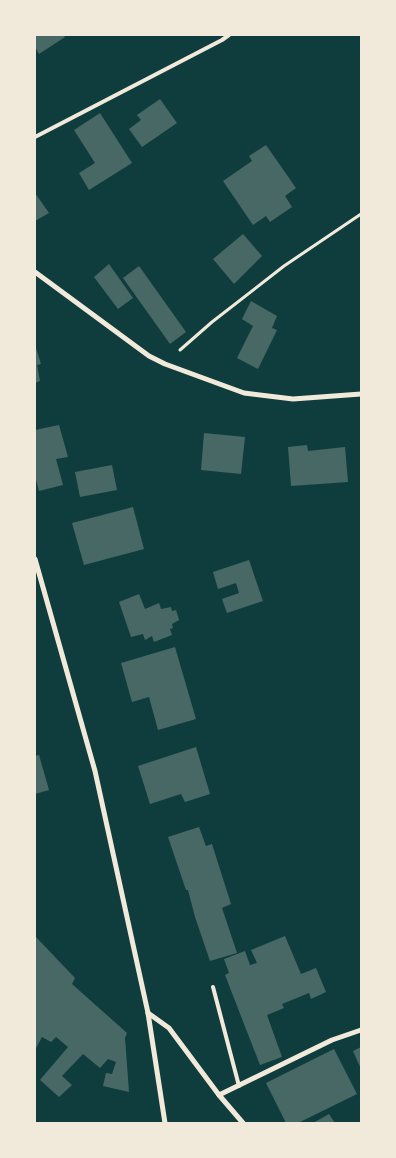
<svg xmlns="http://www.w3.org/2000/svg" width="396" height="1158" font-family="Mulish,sans-serif">
  <style>
    .building { fill: #486865 }
    .lines { fill: none; stroke-linecap: round; stroke-linejoin: round }
    .path { stroke: #f1e9da; stroke-width: 3 }
    .service { stroke: #f1e9da; stroke-width: 4 }
    .minor { stroke: #f1e9da; stroke-width: 5 }
  </style>
  <rect width="100%" height="100%" fill="#0f3d3e"/>
  <g class="building">
    <path d="M35,35H63L65,37L39,54L35,47Z"/>
    <path d="M160,99L177,123L142,147L129,129L141,120L137,115Z"/>
    <path d="M100,113L132,163L89,190L79,173L95,163L74,130Z"/>
    <path d="M266,145L296,188L285,196L292,207L270,222L266,216L253,225L223,181L252,161L249,156Z"/>
    <path d="M35,193L49,213L35,221Z"/>
    <path d="M243,234L262,256L234,284L213,259Z"/>
    <path d="M109,264L133,298L118,309L94,277Z"/>
    <path d="M139,266L186,332L170,344L123,278Z"/>
    <path d="M251,301L277,316L272,328L277,330L258,369L237,358L253,326L242,319Z"/>
    <path d="M35,345L41,364L37,365L40,381L35,383Z"/>
    <path d="M59,425L68,457L56,459L63,485L39,491L35,476V430Z"/>
    <path d="M204,433L245,437L241,474L201,470Z"/>
    <path d="M307,445L308,451L345,447L348,482L291,486L288,447Z"/>
    <path d="M112,465L117,490L80,497L75,472Z"/>
    <path d="M133,507L144,549L84,565L72,523Z"/>
    <path d="M249,560L263,601L227,613L222,599L239,593L236,583L218,589L213,572Z"/>
    <path d="M139,594L145,609L159,603L161,609L171,607L172,611L176,610L179,620L172,624L173,628L170,629L172,635L154,642L152,636L145,640L143,634L131,637L119,602Z"/>
    <path d="M175,647L196,719L158,730L149,697L132,702L121,663Z"/>
    <path d="M196,747L210,794L185,802L181,794L150,804L138,766Z"/>
    <path d="M39,755L49,790L35,794V756Z"/>
    <path d="M199,827L206,846L212,844L231,904L222,908L237,953L210,961L195,917L188,890H186L168,837Z"/>
    <path d="M35,936L75,978L72,984L127,1033L125,1038L129,1092L103,1086L106,1073L112,1074L116,1062L108,1059L100,1068L83,1054L62,1076L72,1085L59,1097L40,1080L68,1047L56,1037L51,1042L42,1037L35,1050Z"/>
    <path d="M285,936L301,974L316,968L326,992L311,999L309,993L282,1004L284,1008L267,1015L282,1057L260,1065L225,975L229,973L224,959L245,951L250,965L257,963L251,950Z"/>
    <path d="M361,1047V1069L353,1051Z"/>
    <path d="M334,1049L357,1094L298,1123H286L266,1083Z"/>
    <path d="M329,1114L335,1123H313Z"/>
  </g>
  <g class="lines">
    <path class="path" d="M180,350L212,322L284,266L361,214"/>
    <g class="service">
      <path d="M35,137L222,40L229,35"/>
      <path d="M213,987L239,1086"/>
    </g>
    <g class="minor">
      <path d="M35,272L149,356L165,364L244,393L293,399L361,394"/>
      <path d="M35,559L95,771L148,1013L165,1123"/>
      <path d="M148,1013L169,1028L219,1095L243,1123"/>
      <path d="M219,1095L332,1040L361,1030"/>
    </g>
  </g>
  <rect width="396" height="1158" fill="none" stroke="#f1e9da" stroke-width="72"/>
</svg>
